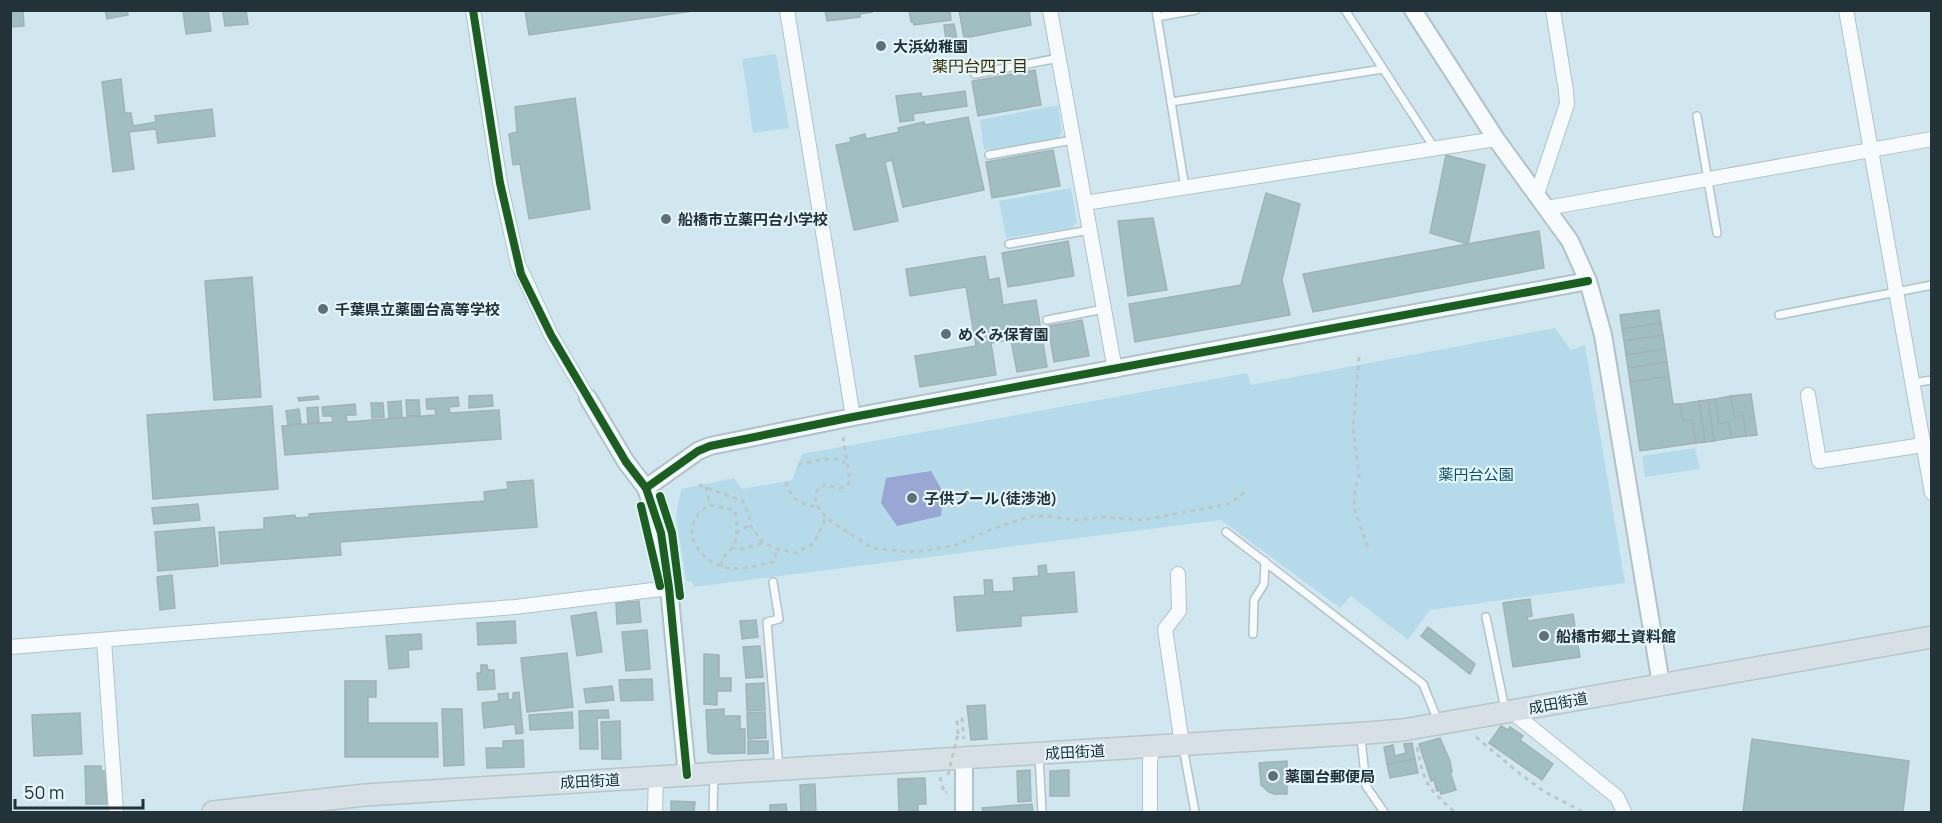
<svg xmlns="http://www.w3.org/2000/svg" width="1942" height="823" font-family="Manrope,'Noto Sans JP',sans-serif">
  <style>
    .green { fill: #b5dbeb }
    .water { fill: #9aa6d4 }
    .building { fill: #a1bec3; stroke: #a1b3b7; stroke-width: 1.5 }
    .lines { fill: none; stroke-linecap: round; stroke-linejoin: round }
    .service-casing { stroke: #b1c3c9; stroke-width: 10 }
    .minor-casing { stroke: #b1c3c9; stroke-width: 16 }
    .tertiary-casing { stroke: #b1c3c9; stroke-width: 20 }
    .trunk-casing { stroke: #bac5ca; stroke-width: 24 }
    .path { stroke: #bec6ca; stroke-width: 3; stroke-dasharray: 4.5 4.5; stroke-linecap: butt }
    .service { stroke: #f8fbfd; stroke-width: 7 }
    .minor { stroke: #f8fbfd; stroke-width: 14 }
    .tertiary { stroke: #f8fbfd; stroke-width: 16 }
    .trunk { stroke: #d6e0e6; stroke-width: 21 }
    .path-bridge { stroke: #bec6ca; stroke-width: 3; stroke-dasharray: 4.5 4.5; stroke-linecap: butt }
    .cycleway-casing { stroke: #e5f5fc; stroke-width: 11 }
    .cycleway { stroke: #1b5e20; stroke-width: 8 }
    .poi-dot { fill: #5f7178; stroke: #e5f5fc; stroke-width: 2 }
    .labels { text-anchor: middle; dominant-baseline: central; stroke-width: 4.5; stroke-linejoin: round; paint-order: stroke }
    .poi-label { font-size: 15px; font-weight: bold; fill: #223238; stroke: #e5f5fc; text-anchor: start }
    .park-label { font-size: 15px; fill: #075067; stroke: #e5f5fc }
    .street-label { font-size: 15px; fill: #223238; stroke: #e5f5fc }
    .neighbourhood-label { font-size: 16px; fill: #382e02; stroke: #e5f5fc }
  </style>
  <rect width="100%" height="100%" fill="#d1e7f0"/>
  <g class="green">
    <path d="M776,54L789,128L753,133L742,59Z"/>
    <path d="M1058,105L1062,131L1058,139L984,150L980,120Z"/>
    <path d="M1071,188L1077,222L1072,228L1006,238L999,201Z"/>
    <path d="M1555,328L1571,350L1585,345L1625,583L1430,610L1408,640L1351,596L1340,608L1221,520L694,587L692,582L686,581L676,516L681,489L734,478L742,489L792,480L802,454L1247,373L1251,385Z"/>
    <path d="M1695,448L1700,469L1645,477L1642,456Z"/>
  </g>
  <path class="water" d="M931,471L943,492L941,516L897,526L881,503L886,478Z"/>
  <g class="building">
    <path d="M10,10H23L24,26L10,27Z"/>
    <path d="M105,10H127L128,15L107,19Z"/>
    <path d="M183,10H208L211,31L186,34Z"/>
    <path d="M246,10L248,24L225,26L223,12Z"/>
    <path d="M525,10H700L529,35Z"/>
    <path d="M825,10H872V12L860,14V17L827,21Z"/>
    <path d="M909,10H950L951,20L914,25L913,22H911Z"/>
    <path d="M959,10H1029L1031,25L964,38Z"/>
    <path d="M954,24L957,39L946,41L944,25Z"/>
    <path d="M1035,70L1041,105L978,116L972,81Z"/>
    <path d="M121,79L125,113H131L133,126L156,122L155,116L212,109L215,136L158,143L156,129L129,132L134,169L113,172L102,82Z"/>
    <path d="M965,91L967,106L913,114L914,120L900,122L896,96L921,93L922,97Z"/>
    <path d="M575,98L590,209L529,219L520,164L513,165L509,134L517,132L515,107Z"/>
    <path d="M968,117L984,190L903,207L892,160L885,162L898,221L854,230L836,145L851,142L850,138L865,134L866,139L899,132L898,128L924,122L925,125Z"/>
    <path d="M1053,150L1060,186L992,198L986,162Z"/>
    <path d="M1446,155L1485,165L1468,244L1430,233Z"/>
    <path d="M1266,193L1300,204L1282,280L1290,315L1135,342L1129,304L1241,285Z"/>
    <path d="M1153,218L1167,290L1128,296L1118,221Z"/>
    <path d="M1539,231L1544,268L1313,312L1303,274Z"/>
    <path d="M1068,241L1074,276L1008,287L1002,253Z"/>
    <path d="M985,256L989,280L999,278L1003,305L1036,300L1047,367L1017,372L1011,340L991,343L996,375L920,387L915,356L976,346L966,287L910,296L906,269Z"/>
    <path d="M252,277L261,397L214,400L205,281Z"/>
    <path d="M1659,310L1661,323L1622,329L1620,315Z"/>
    <path d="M1082,320L1089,356L1054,362L1048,326Z"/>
    <path d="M1661,323L1663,335L1624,341L1622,329Z"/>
    <path d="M1663,335L1665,349L1626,355L1624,341Z"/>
    <path d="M1665,349L1667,362L1628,368L1626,355Z"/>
    <path d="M1667,362L1669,376L1630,382L1628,368Z"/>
    <path d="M1669,376L1673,404H1680L1683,421L1692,420L1696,443L1640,451L1630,382Z"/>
    <path d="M1751,394L1757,435L1746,436L1743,416L1734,417L1731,396Z"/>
    <path d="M492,395L493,406L469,408V396Z"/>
    <path d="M318,396L319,399L299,401L298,398Z"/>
    <path d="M1731,396L1734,417L1743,416L1746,436L1731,438L1729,422L1719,424L1715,399Z"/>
    <path d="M458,397L459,406L449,407L450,413L499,410L501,439L285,455L282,426L333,422L332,416H323L322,407L355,404L356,415H346L347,422L436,415L435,409H427L426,399Z"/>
    <path d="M1715,399L1719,424L1729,422L1731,438L1714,441L1708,400Z"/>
    <path d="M406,400H419L420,416H407Z"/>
    <path d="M1708,400L1714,441L1705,442L1699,401Z"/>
    <path d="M401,401L402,417L389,418L388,402Z"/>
    <path d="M1699,401L1705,442L1696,443L1692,420L1683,421L1680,404Z"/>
    <path d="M371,403H383L384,417L372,418Z"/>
    <path d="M272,406L278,489L153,499L147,415Z"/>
    <path d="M318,407L319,423H308L307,408Z"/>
    <path d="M299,409L301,423L288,425L286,411Z"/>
    <path d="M533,480L537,527L340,542L341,555L221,564L219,532L264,529V518L295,515V518L309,517V514L485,501L484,492L508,489L507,482Z"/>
    <path d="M198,504L200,520L154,524L152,508Z"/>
    <path d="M214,527L218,566L158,571L155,532Z"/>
    <path d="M1046,565L1047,574L1074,572L1077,612L1021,616V626L957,631L954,597L985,595L984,580H992L993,592L1014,591L1013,578L1039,576L1038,566Z"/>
    <path d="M172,575L175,608L160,610L157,577Z"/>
    <path d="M1530,599L1532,616L1527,617L1528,621L1573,614L1580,657L1513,667L1503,603Z"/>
    <path d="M639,601L641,622L617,624L616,603Z"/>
    <path d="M596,612L602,652L577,656L571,616Z"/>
    <path d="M756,620L758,637L742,639L740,621Z"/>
    <path d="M515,621L516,643L478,645L477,623Z"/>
    <path d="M1428,627L1475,664L1470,674L1421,636Z"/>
    <path d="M647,630L650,669L626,671L622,632Z"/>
    <path d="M421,634L422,649L408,650L409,667L389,669L386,636Z"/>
    <path d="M760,646L763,677L746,678L743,647Z"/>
    <path d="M567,653L573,707L527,712L521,658Z"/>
    <path d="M704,654L719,655V678H731V691H717V705L704,704Z"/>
    <path d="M481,665H487L488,670H494L495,689L478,690L477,673H481Z"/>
    <path d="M652,679L653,700L621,701L619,680Z"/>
    <path d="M345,681H376V697H368V723H437L438,757H345Z"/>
    <path d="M764,683L765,710L747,711L746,684Z"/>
    <path d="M612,686L614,700L586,703L584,689Z"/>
    <path d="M519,692L523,733L516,734L515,724L484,728L482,703L499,701L498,694L508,693V700L513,699V693Z"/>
    <path d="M985,705L987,739L971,740L967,706Z"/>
    <path d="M442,709H462L464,765L444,766Z"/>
    <path d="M724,709V716H740V729H745V753L712,754L708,752L706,710Z"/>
    <path d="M608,710L609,718H597L598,749H580L579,711Z"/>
    <path d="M572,712L573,728L530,730L529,715Z"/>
    <path d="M765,712L766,738L748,739L747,713Z"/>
    <path d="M80,713L82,754L34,756L32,715Z"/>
    <path d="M620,721L621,759H602L601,722Z"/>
    <path d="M1501,726L1508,730L1510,727L1523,736L1520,740L1553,764L1542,780L1489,743Z"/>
    <path d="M1440,738L1450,761L1452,772H1450L1456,790L1441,794L1440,790L1437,791L1434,780L1431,781L1419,744Z"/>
    <path d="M1752,739L1909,761L1903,812H1743Z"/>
    <path d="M523,740L524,767L487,768L486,748H503V741Z"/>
    <path d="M748,741H768V753L748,754Z"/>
    <path d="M1412,743L1415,759L1387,764L1384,747L1393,745L1395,756L1406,753L1404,744Z"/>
    <path d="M1415,759L1418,773L1390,778L1387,764Z"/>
    <path d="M1287,761V794H1274L1269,792L1261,785L1259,763Z"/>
    <path d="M85,766H101V771H107V804H86Z"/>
    <path d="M1030,770L1031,801L1018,802L1017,771Z"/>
    <path d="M1069,770V796H1050V771Z"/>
    <path d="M925,778L926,804H918V811L899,812L898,779Z"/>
    <path d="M815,784L816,812H801L800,785Z"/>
    <path d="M671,801L695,802L694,812H671Z"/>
    <path d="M786,804L787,812H770V805Z"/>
    <path d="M1032,804L1033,812H983L982,808Z"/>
  </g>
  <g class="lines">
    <defs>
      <g id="service">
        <path d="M1156,10L1185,188"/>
        <path d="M1345,10L1435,149"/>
        <path d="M1157,17L1196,10"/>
        <path d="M975,74L1059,58"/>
        <path d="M1171,102L1383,69"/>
        <path d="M1697,116L1717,233"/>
        <path d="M989,155L1073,140"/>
        <path d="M1009,244L1090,230"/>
        <path d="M1779,315L1932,285"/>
        <path d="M1047,320L1104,309"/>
        <path d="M1912,383L1932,380"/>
        <path d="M1226,532L1423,684L1438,721"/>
        <path d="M773,582L779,619L767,622L779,768"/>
        <path d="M1486,617L1505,709"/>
        <path d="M1253,634L1254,600L1264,584L1265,561"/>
        <path d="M1361,737L1366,786L1384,812"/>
        <path d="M1183,747L1195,812"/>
        <path d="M1039,755L1042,812"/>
        <path d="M713,812L714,775"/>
      </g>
      <g id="minor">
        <path d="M473,10L500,183L518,264L551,335L588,398"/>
        <path d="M787,10L853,417"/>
        <path d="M1050,10L1115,370"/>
        <path d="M1846,10L1932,493"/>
        <path d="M1537,194L1567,104L1566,91L1553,10"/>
        <path d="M1085,203L1496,139"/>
        <path d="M1547,208L1932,139"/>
        <path d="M1808,395L1819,461L1923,445"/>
        <path d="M1178,574L1179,611L1165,629L1182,744"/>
        <path d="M104,640L116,812"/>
        <path d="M10,647L515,607L669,588"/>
        <path d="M1511,711L1617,797L1624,812"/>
        <path d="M655,812L656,777"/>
        <path d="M1150,812V760L1153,746"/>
      </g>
      <g id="tertiary">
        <path d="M1413,10L1496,139L1570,241L1588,281L1603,335L1661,684"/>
        <path d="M588,398L626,462L646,488L661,533L669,588L687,775"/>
        <path d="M646,488L698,451L710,446L853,417L1588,281"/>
        <path d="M964,758V812"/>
      </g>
      <path id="trunk" d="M213,812L365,795L1367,733L1403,730L1506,712L1932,637"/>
    </defs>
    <use href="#service" class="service-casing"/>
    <use href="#minor" class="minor-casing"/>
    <use href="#tertiary" class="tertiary-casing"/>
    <use href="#trunk" class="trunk-casing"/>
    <g class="path">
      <path d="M1359,357L1353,428L1359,475L1355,490L1354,508L1369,551"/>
      <path d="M843,437L850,481L847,486L841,488L824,485L817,490L815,502L820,511L832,522L872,548L907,552L923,551L956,545L989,530L1028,517L1045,516L1076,520L1104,517L1143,520L1229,504L1246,491"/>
      <path d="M798,465C813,462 834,453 846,464"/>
      <path d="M786,482C791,500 800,504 818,507"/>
      <path d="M699,485L743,501L749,515L750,525L763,543L777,549L796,553L814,543L826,517"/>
      <path d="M706,487L710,505"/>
      <path d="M736,533L750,525"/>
      <path d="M731,548L743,549L763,543"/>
      <path d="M721,566C725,550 728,555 734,545C738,536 738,519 734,510L710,505C679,522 692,555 721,566C736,572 757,566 773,562L777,549"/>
      <path d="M958,734L957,720L962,719L964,739"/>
      <path d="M1476,737L1519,773L1545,792L1583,812"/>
      <path d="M1417,747C1424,783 1427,788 1455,812"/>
      <path d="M940,777L944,793L947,792"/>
    </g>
    <use href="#service" class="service"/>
    <use href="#minor" class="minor"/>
    <use href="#tertiary" class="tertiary"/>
    <use href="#trunk" class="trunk"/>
    <path class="path-bridge" d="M948,775L958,734"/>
    <defs>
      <g id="cycleway">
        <path d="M473,10L500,183L521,274L551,335L626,462L646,488L661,533L669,588L687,775"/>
        <path d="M646,488L698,451L710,446L853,417L1588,281"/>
        <path d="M660,496L672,533L680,596"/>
        <path d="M641,506L660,586"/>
      </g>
    </defs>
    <use href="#cycleway" class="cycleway-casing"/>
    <use href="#cycleway" class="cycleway"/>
  </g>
  <g class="poi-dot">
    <circle cx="881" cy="46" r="6"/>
    <circle cx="666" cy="219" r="6"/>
    <circle cx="323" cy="309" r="6"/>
    <circle cx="946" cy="334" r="6"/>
    <circle cx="912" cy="498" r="6"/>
    <circle cx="1544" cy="636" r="6"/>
    <circle cx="1273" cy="776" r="6"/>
  </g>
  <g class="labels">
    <g class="poi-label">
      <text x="893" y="46">大浜幼稚園</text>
      <text x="678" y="219">船橋市立薬円台小学校</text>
      <text x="335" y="309">千葉県立薬園台高等学校</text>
      <text x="958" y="334">めぐみ保育園</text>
      <text x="924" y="498">子供プール(徒渉池)</text>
      <text x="1556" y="636">船橋市郷土資料館</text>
      <text x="1285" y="776">薬園台郵便局</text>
    </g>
    <g class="park-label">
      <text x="1476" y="474">薬円台公園</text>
    </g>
    <g class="street-label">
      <text transform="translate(1558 703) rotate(-10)">成田街道</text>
      <text transform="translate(1075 752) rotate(-3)">成田街道</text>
      <text transform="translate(590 781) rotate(-3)">成田街道</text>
    </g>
    <g class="neighbourhood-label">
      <text x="980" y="66">薬円台四丁目</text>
    </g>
  </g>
  <rect width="1942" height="823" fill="none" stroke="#223238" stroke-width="24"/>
  <path d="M15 799v9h128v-9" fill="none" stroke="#223238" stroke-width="3"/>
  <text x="24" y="799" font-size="18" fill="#223238" stroke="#e5f5fc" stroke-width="4.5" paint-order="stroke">50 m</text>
</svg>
